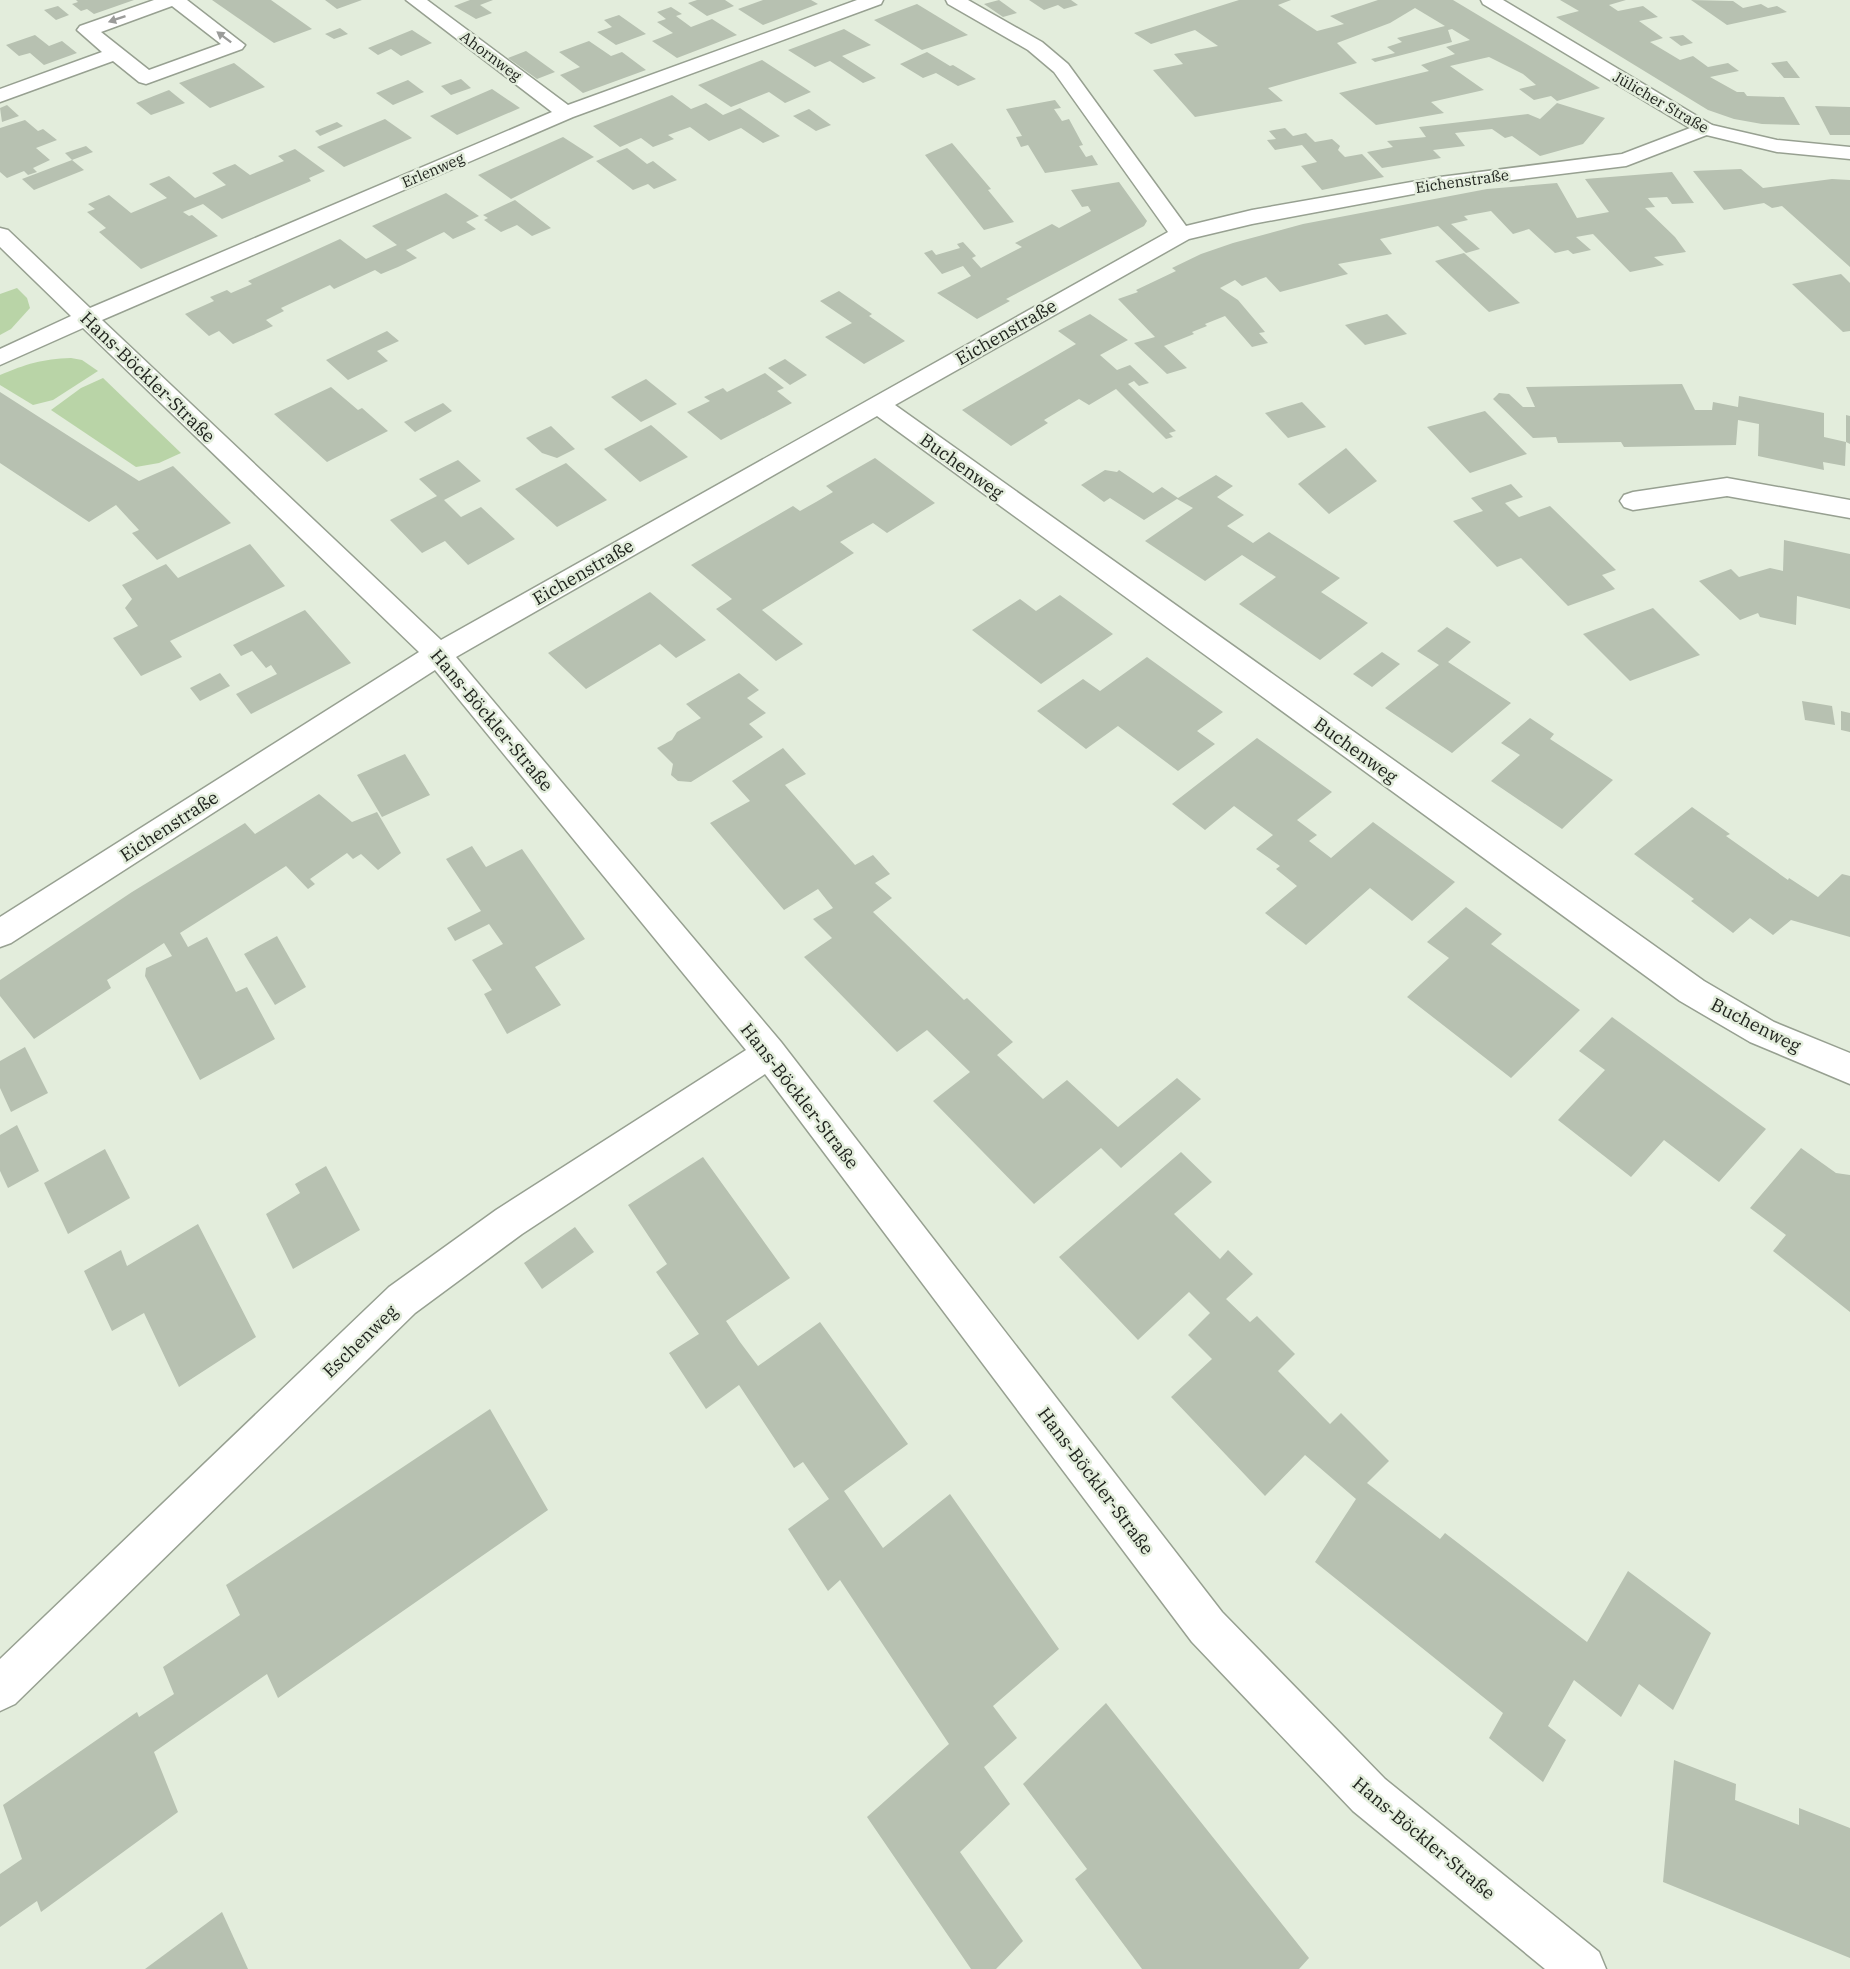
<svg xmlns="http://www.w3.org/2000/svg" width="1850" height="1969" font-family="'IBM Plex Serif',serif">
  <style>
    .green { fill: #b9d4a7 }
    .building { fill: #b7c1b1 }
    .lines { fill: none; stroke-linecap: round; stroke-linejoin: round }
    .street-casing { stroke: #97a091; stroke-width: 3 }
    .secondary-casing { stroke: #97a091; stroke-width: 3 }
    .street { fill: #fff; fill-rule: evenodd }
    .secondary { fill: #fff; fill-rule: evenodd }
    .oneway { fill: #9b9c9a }
    .labels { text-anchor: middle; dominant-baseline: central; stroke-width: 5; stroke-linejoin: round; paint-order: stroke }
    .far-street-label { font-size: 15px; fill: #20241e; stroke: #e3eddc }
    .street-label { font-size: 18px; fill: #20241e; stroke: #e3eddc }
  </style>
  <rect width="100%" height="100%" fill="#e3eddc"/>
  <g class="green">
    <path d="M17,288L27,298L30,308L11,329L0,335V294Z"/>
    <path d="M71,358L82,360L98,371L53,400L33,405L0,385V375C26,364 42,359 71,358Z"/>
    <path d="M103,378L181,453L159,463L136,467L51,410L81,388Z"/>
  </g>
  <g class="building">
    <path d="M76,0H134L94,14L87,9L81,11L72,4L78,2Z"/>
    <path d="M212,0H271L312,29L274,43Z"/>
    <path d="M325,0H362L337,9Z"/>
    <path d="M470,0H493L480,5L492,13L476,19L454,6Z"/>
    <path d="M697,0H725L734,6L707,16L688,3Z"/>
    <path d="M763,0H811L818,4L763,25L738,9Z"/>
    <path d="M999,0L1017,13L1003,17L984,4Z"/>
    <path d="M1029,0H1071L1078,5L1064,9L1058,5L1044,10Z"/>
    <path d="M1239,0H1291L1278,5L1317,31L1344,24L1330,16L1378,0H1453L1600,88L1557,101L1551,96L1534,100L1519,89L1536,85L1523,74L1489,57L1450,66L1484,90L1431,102L1444,113L1376,125L1339,93L1429,71L1421,65L1455,54L1446,47L1470,40L1452,29L1448,30L1452,42L1375,62L1371,59L1395,53L1387,47L1402,42L1397,38L1445,26L1415,8L1390,23L1337,43L1357,63L1268,88L1283,101L1195,117L1153,70L1183,64L1174,54L1218,46L1195,30L1151,44L1134,33Z"/>
    <path d="M1560,0H1626L1609,5L1618,11L1643,6L1658,17L1639,21L1663,38L1650,42L1680,60L1693,56L1708,67L1728,63L1739,71L1710,77L1737,92H1744L1747,96L1784,97L1800,125L1762,124L1734,119L1708,110L1556,17L1579,11Z"/>
    <path d="M1691,0L1733,1L1743,8L1761,4L1768,8L1777,6L1787,12L1727,25Z"/>
    <path d="M917,4L968,35L922,50L874,20Z"/>
    <path d="M58,6L69,15L56,20L44,10Z"/>
    <path d="M671,7L682,14L676,16L691,27L712,19L737,35L677,58L652,41L673,33L657,22L666,19L657,12Z"/>
    <path d="M619,15L646,34L616,45L597,32L612,27L604,20Z"/>
    <path d="M340,28L348,34L334,39L325,34Z"/>
    <path d="M844,29L871,45L842,56L876,78L863,83L830,61L815,67L788,50Z"/>
    <path d="M412,30L432,43L401,56L391,49L378,55L368,48Z"/>
    <path d="M35,35L49,46L62,41L77,53L44,65L30,53L19,56L6,45Z"/>
    <path d="M1683,35L1693,43L1681,46L1669,37Z"/>
    <path d="M589,41L611,56L622,52L646,70L583,93L560,75L580,67L559,52Z"/>
    <path d="M526,51L555,72L537,79L508,58Z"/>
    <path d="M927,52L950,66L953,65L976,79L958,86L936,73L923,78L900,64Z"/>
    <path d="M762,60L811,92L785,103L769,92L731,107L698,85Z"/>
    <path d="M1787,61L1800,78H1784L1771,63Z"/>
    <path d="M234,63L265,87L210,108L179,83Z"/>
    <path d="M461,79L471,88L451,95L441,86Z"/>
    <path d="M408,80L424,92L393,105L376,93Z"/>
    <path d="M492,89L520,108L457,135L430,116Z"/>
    <path d="M169,90L185,103L151,115L136,103Z"/>
    <path d="M672,95L691,109L706,103L723,115L740,108L780,136L763,143L741,128L709,141L690,127L668,135L674,139L653,147L641,138L620,147L593,126Z"/>
    <path d="M1055,100L1061,108L1054,109L1062,121L1069,119L1083,145L1079,146L1086,157L1092,155L1098,165L1045,173L1028,145L1021,147L1016,137L1022,136L1006,109Z"/>
    <path d="M1557,103L1605,118L1583,144L1540,156L1512,136L1505,138L1492,129L1455,133L1465,146L1433,150L1441,158L1382,168L1367,152L1393,147L1387,141L1426,137L1419,127L1528,114L1540,119Z"/>
    <path d="M7,105L19,116L2,122L0,108Z"/>
    <path d="M1815,106L1850,107V135H1830Z"/>
    <path d="M809,109L831,125L816,131L793,116Z"/>
    <path d="M385,119L412,138L344,167L317,147Z"/>
    <path d="M25,120L38,131L43,129L57,140L36,148L50,160L33,168L37,172L28,175L24,171L7,178L0,172V128Z"/>
    <path d="M337,122L343,126L320,136L315,131Z"/>
    <path d="M1285,128L1293,136L1306,133L1315,142L1332,139L1340,146L1338,150L1345,157L1362,154L1384,177L1322,190L1301,166L1317,162L1302,145L1275,150L1267,140L1276,139L1269,131Z"/>
    <path d="M563,137L594,157L511,199L478,175Z"/>
    <path d="M952,143L991,189L988,190L1014,222L984,230L925,155Z"/>
    <path d="M86,146L93,152L72,160L65,153Z"/>
    <path d="M627,148L647,164L653,161L677,180L654,189L648,184L633,190L596,161Z"/>
    <path d="M295,149L325,171L309,178L311,181L222,219L203,204L183,212L189,216L192,215L218,236L141,269L99,232L106,228L87,212L95,209L88,204L109,195L131,213L167,198L149,184L169,176L195,198L226,185L212,173L235,164L250,175L284,161L278,156Z"/>
    <path d="M72,160L84,170L34,190L22,179Z"/>
    <path d="M1741,169L1763,188L1832,179L1850,180V267L1782,206L1772,208L1764,203L1724,210L1693,171Z"/>
    <path d="M1672,172L1694,203L1672,204L1667,197L1648,198L1655,207L1645,208L1675,237L1686,252L1654,257L1664,265L1630,272L1593,234L1576,237L1591,250L1573,254L1568,250L1555,253L1529,229L1513,234L1491,211L1464,216L1468,220L1451,224L1480,249L1466,253L1438,226L1380,239L1392,254L1338,264L1348,274L1280,292L1266,277L1242,286L1235,280L1220,288L1238,300L1265,332L1259,333L1268,343L1252,347L1225,316L1205,324L1207,326L1192,332L1194,334L1164,346L1187,368L1167,374L1134,343L1155,337L1118,299L1138,292L1136,290L1176,271L1172,268L1201,254L1233,243L1303,224L1487,189L1557,183L1577,218L1609,212L1585,179Z"/>
    <path d="M1119,182L1147,221L1144,226L1006,299L1010,301L977,319L937,293L971,276L963,266L942,274L924,253L932,250L936,255L960,248L957,244L963,242L976,256L972,258L981,268L1022,247L1015,243L1052,224L1059,228L1091,211L1088,206L1082,207L1071,190Z"/>
    <path d="M446,193L479,216L466,222L476,229L453,239L444,232L406,250L417,258L398,267L381,274L375,270L334,289L330,285L281,308L284,311L266,320L273,326L233,344L219,331L209,336L185,314L214,301L210,297L227,290L231,293L252,284L248,281L340,239L366,259L397,245L372,226Z"/>
    <path d="M515,200L551,228L532,236L517,225L501,232L484,220L488,218L483,215Z"/>
    <path d="M1464,253L1489,275L1520,303L1489,312L1435,261Z"/>
    <path d="M1841,274L1850,283V331L1843,332L1792,284Z"/>
    <path d="M839,291L872,314L869,316L905,341L864,364L825,337L852,323L820,301Z"/>
    <path d="M1090,314L1128,340L1100,355L1117,370L1130,365L1149,383L1139,386L1134,381L1128,384L1176,431L1169,433L1173,437L1166,439L1116,389L1089,405L1079,399L1044,420L1048,423L1011,446L962,410L1076,344L1058,331Z"/>
    <path d="M1387,314L1407,334L1365,345L1345,325Z"/>
    <path d="M387,331L399,341L377,351L388,361L348,380L326,360Z"/>
    <path d="M785,359L807,375L790,385L768,368Z"/>
    <path d="M765,373L784,388L777,391L792,403L721,440L687,412L710,401L704,397L723,388L727,392Z"/>
    <path d="M646,379L677,404L641,422L611,397Z"/>
    <path d="M1682,384L1695,410H1712L1713,402L1738,407L1739,396L1824,413V437L1846,442V415L1850,416V444L1846,442L1845,466L1823,462L1824,470L1758,456L1759,424L1738,420L1736,445L1624,447L1621,442L1558,443L1556,437L1533,438L1493,399L1499,393L1509,394L1523,407H1535L1526,387Z"/>
    <path d="M331,387L358,410L362,408L388,431L327,462L274,414Z"/>
    <path d="M0,392L139,481L173,466L231,523L157,560L132,533L139,530L116,505L89,522L0,463Z"/>
    <path d="M1302,402L1326,427L1288,438L1265,413Z"/>
    <path d="M443,403L452,411L415,432L404,422Z"/>
    <path d="M1485,411L1527,454L1470,473L1427,427Z"/>
    <path d="M651,425L688,457L640,482L604,449Z"/>
    <path d="M551,426L575,449L557,458L542,453L526,438Z"/>
    <path d="M1346,448L1377,481L1329,514L1298,484Z"/>
    <path d="M875,458L935,503L887,533L873,523L840,542L854,553L762,610L803,644L776,661L716,609L732,599L691,565L793,506L800,511L816,502L833,492L826,486Z"/>
    <path d="M458,460L481,481L444,500L461,517L481,507L515,539L468,565L445,541L422,553L390,520L437,496L419,479Z"/>
    <path d="M566,463L607,500L557,527L515,489Z"/>
    <path d="M1105,470L1117,472L1119,470L1153,493L1162,487L1178,498L1216,475L1233,486L1217,497L1244,515L1227,526L1253,543L1269,532L1340,578L1321,592L1368,623L1320,660L1239,604L1276,577L1242,555L1205,581L1145,541L1193,508L1177,499L1144,520L1110,498L1104,502L1081,485Z"/>
    <path d="M1511,484L1523,497L1505,503L1519,517L1550,506L1616,570L1602,575L1615,589L1568,606L1521,558L1497,567L1453,521L1483,511L1471,498Z"/>
    <path d="M1784,540L1850,554V609L1797,596L1796,625L1760,617L1758,613L1740,620L1699,581L1731,569L1739,577L1770,568L1783,571Z"/>
    <path d="M250,544L285,586L170,641L182,657L141,676L113,638L138,626L125,608L132,599L122,585L166,564L178,578Z"/>
    <path d="M650,592L706,640L676,658L660,644L586,689L548,653Z"/>
    <path d="M1060,595L1113,634L1041,684L972,630L1020,599L1036,611Z"/>
    <path d="M1653,608L1700,655L1630,681L1583,634Z"/>
    <path d="M305,610L351,663L251,714L236,694L277,674L271,665L266,668L252,651L241,656L233,645Z"/>
    <path d="M1447,627L1471,642L1448,662L1511,703L1452,753L1385,708L1439,665L1417,651Z"/>
    <path d="M1382,652L1400,664L1372,687L1353,674Z"/>
    <path d="M1147,657L1223,712L1197,731L1215,744L1178,771L1118,726L1086,749L1037,711L1083,679L1100,691Z"/>
    <path d="M220,673L230,686L200,701L190,688Z"/>
    <path d="M739,673L759,690L747,698L766,713L749,724L763,737L691,782L678,781L671,775L673,764L657,748L672,740L677,732L701,718L686,704Z"/>
    <path d="M1802,701L1832,706L1835,725L1805,720Z"/>
    <path d="M1841,711L1850,713V732L1841,730Z"/>
    <path d="M1530,718L1554,734L1550,739L1613,780L1562,829L1491,781L1520,755L1501,743Z"/>
    <path d="M1257,738L1332,792L1297,820L1317,835L1309,841L1331,858L1373,822L1455,882L1412,921L1370,888L1306,945L1265,913L1297,886L1276,869L1280,866L1256,849L1273,835L1234,806L1205,830L1172,804Z"/>
    <path d="M783,748L806,774L785,785L855,865L873,855L890,874L875,883L892,898L873,912L964,1000L967,998L1013,1042L997,1055L1043,1099L1067,1080L1118,1127L1177,1078L1201,1099L1121,1168L1101,1148L1034,1204L933,1101L970,1072L927,1030L897,1052L804,957L832,938L813,919L833,908L818,889L784,910L710,823L750,801L732,781Z"/>
    <path d="M405,754L430,795L382,817L357,775Z"/>
    <path d="M319,794L352,822L377,812L401,853L378,870L361,854L353,859L347,853L310,879L315,884L308,889L286,866L180,933L188,947L207,937L236,992L247,987L275,1039L200,1080L145,976L146,968L172,956L164,943L107,980L111,988L34,1039L0,996V980L132,892L245,823L255,834Z"/>
    <path d="M1692,807L1730,834L1726,836L1788,880L1789,878L1818,897L1842,874L1850,876V937L1791,920L1773,935L1750,918L1733,933L1691,901L1694,899L1634,854Z"/>
    <path d="M472,846L486,867L522,849L585,939L535,967L561,1005L507,1034L484,994L492,990L472,960L503,944L489,924L455,941L447,928L481,911L446,859Z"/>
    <path d="M1466,907L1502,934L1491,944L1580,1010L1511,1078L1407,997L1449,958L1427,942Z"/>
    <path d="M277,936L306,987L275,1005L244,954Z"/>
    <path d="M1612,1017L1766,1129L1719,1182L1664,1140L1631,1177L1558,1120L1605,1070L1579,1051Z"/>
    <path d="M25,1047L48,1093L11,1112L0,1088V1061Z"/>
    <path d="M17,1125L39,1171L8,1188L0,1171V1135Z"/>
    <path d="M1801,1148L1836,1173L1850,1175V1312L1773,1251L1786,1235L1750,1208Z"/>
    <path d="M105,1149L130,1198L68,1234L44,1183Z"/>
    <path d="M1181,1152L1212,1182L1174,1214L1220,1259L1228,1250L1253,1274L1226,1299L1250,1322L1257,1316L1295,1354L1278,1371L1330,1424L1341,1413L1389,1461L1367,1483L1440,1539L1445,1533L1587,1642L1628,1571L1711,1633L1673,1710L1639,1684L1621,1717L1574,1680L1548,1726L1566,1740L1543,1782L1489,1738L1503,1713L1315,1562L1356,1499L1305,1455L1265,1496L1171,1397L1212,1359L1188,1335L1210,1313L1189,1292L1138,1340L1059,1257Z"/>
    <path d="M703,1157L790,1278L726,1321L740,1342L758,1366L820,1322L908,1444L844,1491L883,1548L950,1494L1059,1649L993,1706L1017,1738L984,1767L1010,1804L960,1852L1023,1941L996,1969H971L867,1817L949,1744L840,1580L828,1591L788,1529L829,1499L803,1462L794,1468L739,1385L706,1409L669,1353L699,1334L656,1272L667,1264L628,1205Z"/>
    <path d="M326,1166L360,1230L293,1269L266,1214L300,1193L295,1184Z"/>
    <path d="M198,1224L256,1337L179,1387L144,1313L112,1331L84,1271L121,1250L127,1266Z"/>
    <path d="M575,1227L594,1252L542,1289L524,1263Z"/>
    <path d="M490,1409L548,1510L278,1698L267,1674L154,1752L178,1812L41,1912L37,1901L0,1927V1874L22,1859L3,1805L137,1712L139,1717L174,1694L163,1667L240,1615L226,1585Z"/>
    <path d="M1106,1703L1309,1958L1299,1969H1142L1080,1886L1075,1879L1087,1869L1023,1784Z"/>
    <path d="M1674,1760L1736,1784L1735,1800L1799,1825V1808L1850,1828V1958L1663,1882Z"/>
    <path d="M222,1912L248,1969H145Z"/>
  </g>
  <g class="lines">
    <defs>
      <g id="street">
        <path d="M154,0H187L245,45L242,49L146,84L139,82L113,61L0,102V89L102,52L77,30L80,26ZM172,6L221,44L149,70L101,32Z"/>
        <path d="M406,0H427L568,105L857,0H883L881,4L573,117L102,320L441,640L1168,232L1054,72L1028,50L948,4L946,0H968L1042,42L1068,64L1186,226L1252,210L1440,177L1622,154L1698,125L1705,123L1712,125L1715,129L1712,133L1626,166L1440,189L1252,224L1189,239L895,405L1704,981L1774,1022L1850,1053V1084L1750,1042L1680,1001L877,416L456,657L781,1042L1222,1612L1385,1779L1599,1952L1606,1969H1545L1353,1811L1192,1642L765,1074L522,1234L415,1313L15,1704L0,1711V1659L389,1287L496,1210L746,1050L435,670L11,943L0,947V917L419,652L83,328L0,365V349L71,316L0,247V228L8,230L90,308L552,112Z"/>
        <path d="M1727,478L1850,500V518L1727,496L1633,510L1624,507L1620,501L1624,495L1633,492Z"/>
      </g>
      <path id="secondary" d="M1481,0H1503L1712,125L1777,140L1850,147V159L1777,152L1698,133L1483,4Z"/>
    </defs>
    <use href="#street" class="street-casing"/>
    <use href="#secondary" class="secondary-casing"/>
    <use href="#street" class="street"/>
    <use href="#secondary" class="secondary"/>
  </g>
  <defs><path id="oneway-solid" d="M-6-.8H1V-3.2L6.5 0L1 3.2V.8H-6Z" transform="scale(1.5)"/></defs>
  <g class="oneway">
    <use href="#oneway-solid" transform="translate(117 19) rotate(161)"/>
    <use href="#oneway-solid" transform="translate(224 37) rotate(-143)"/>
  </g>
  <g class="labels">
    <g class="far-street-label">
      <text transform="translate(491 56) rotate(37)">Ahornweg</text>
      <text transform="translate(1661 102) rotate(30)">Jülicher Straße</text>
      <text transform="translate(433 170) rotate(-23)">Erlenweg</text>
      <text transform="translate(1462 181) rotate(-8)">Eichenstraße</text>
    </g>
    <g class="street-label">
      <text transform="translate(1006 332) rotate(-30)">Eichenstraße</text>
      <text transform="translate(148 377) rotate(44)">Hans-Böckler-Straße</text>
      <text transform="translate(962 466) rotate(36)">Buchenweg</text>
      <text transform="translate(583 572) rotate(-30)">Eichenstraße</text>
      <text transform="translate(492 720) rotate(50)">Hans-Böckler-Straße</text>
      <text transform="translate(1356 750) rotate(36)">Buchenweg</text>
      <text transform="translate(169 826) rotate(-33)">Eichenstraße</text>
      <text transform="translate(1756 1025) rotate(27)">Buchenweg</text>
      <text transform="translate(800 1096) rotate(52)">Hans-Böckler-Straße</text>
      <text transform="translate(360 1341) rotate(-44)">Eschenweg</text>
      <text transform="translate(1096 1481) rotate(53)">Hans-Böckler-Straße</text>
      <text transform="translate(1424 1838) rotate(40)">Hans-Böckler-Straße</text>
    </g>
  </g>
</svg>
